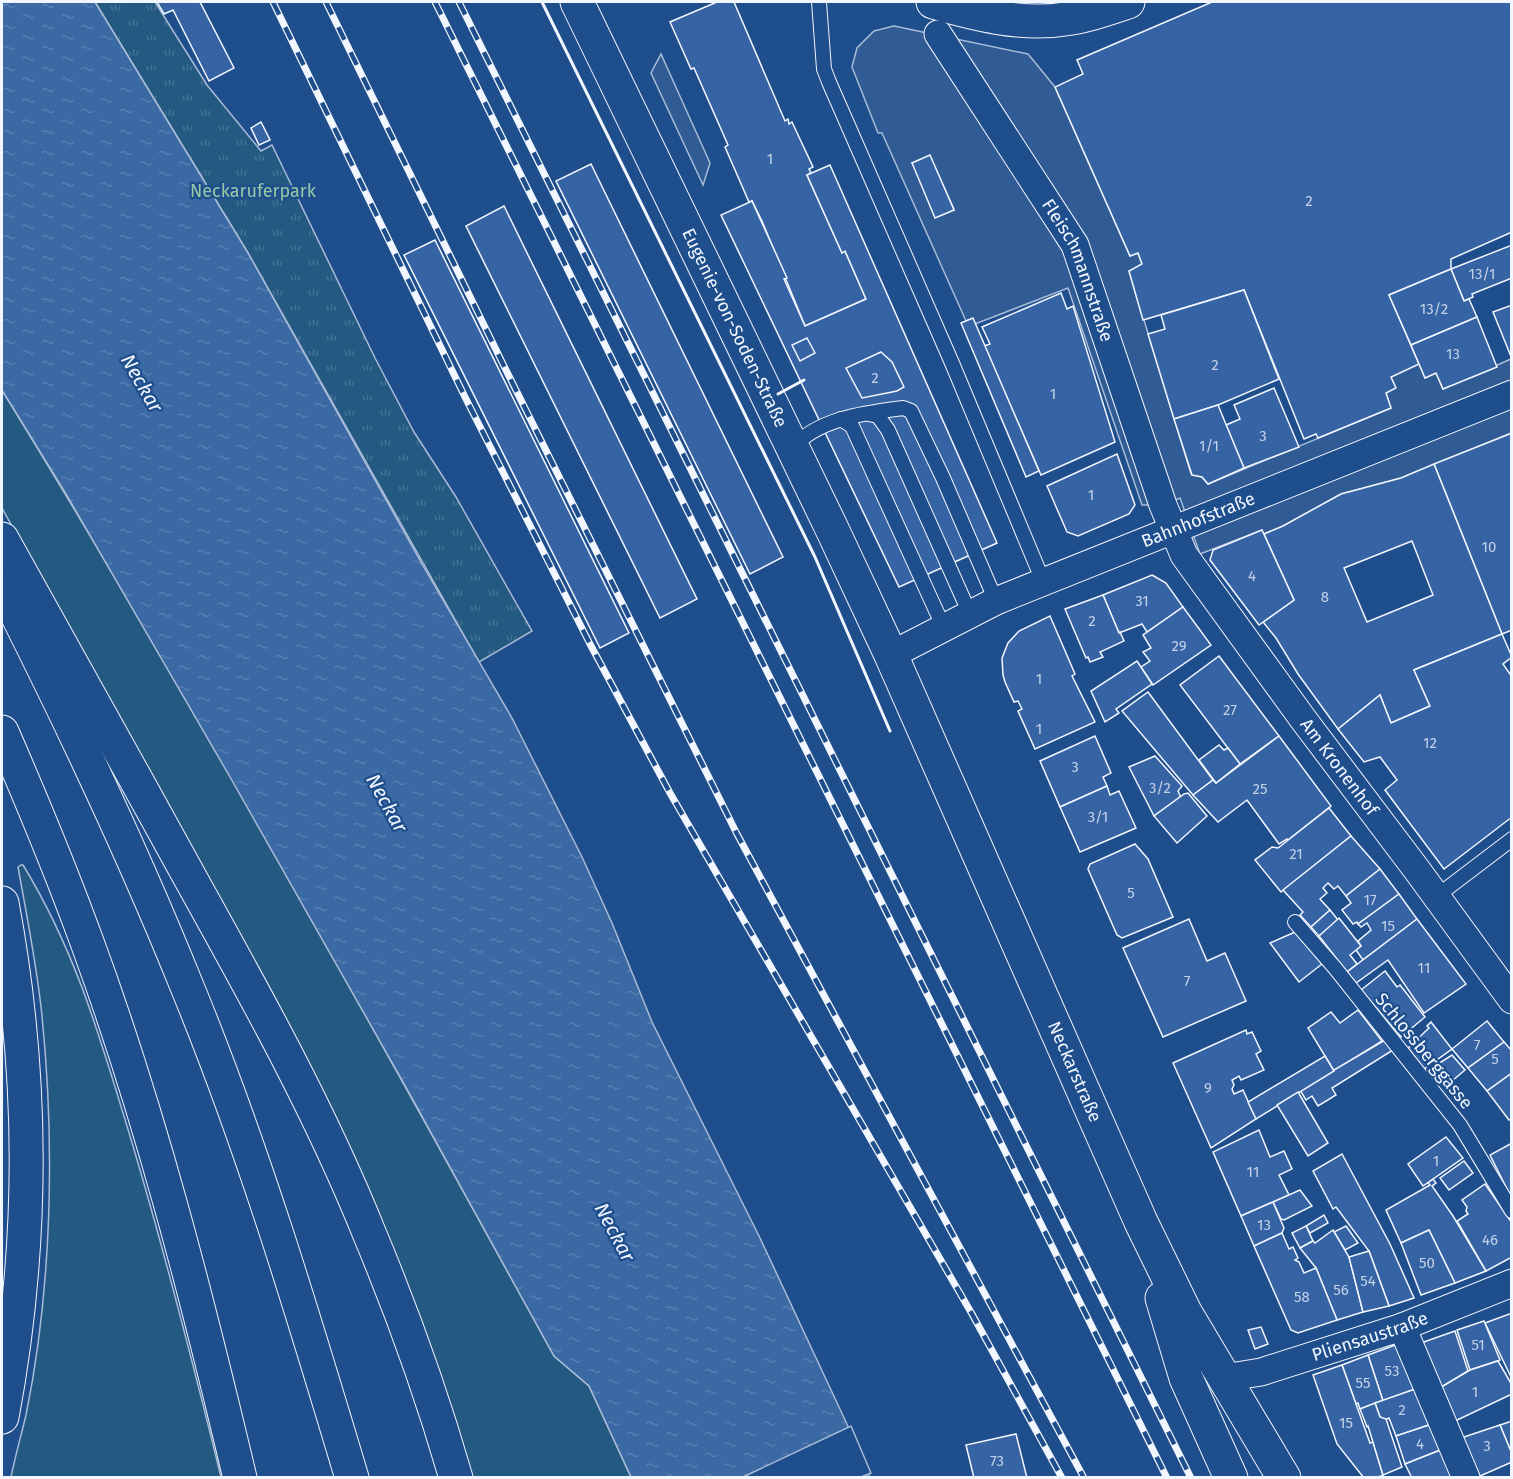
<svg xmlns="http://www.w3.org/2000/svg" width="1513" height="1479" font-family="'Fira Sans',sans-serif">
  <style>
    .grass { fill: #245a82; stroke: #a8bbd7; stroke-width: 1.5 }
    .park { fill: url(#park-tufts); stroke: #a8bbd7; stroke-width: 1.5 }
    .parking { fill: #305b95; stroke: #a8bbd7; stroke-width: 1.5; fill-rule: evenodd }
    .water { fill: url(#water-ripples); stroke: #a8bbd7; stroke-width: 1.5 }
    .pier { fill: #1f4e8c; stroke: #a8bbd7; stroke-width: 1.5 }
    .building { fill: #3563a3; stroke: #f2f6ff; stroke-width: 1.5; fill-rule: evenodd }
    .lines { fill: none; stroke-linecap: round; stroke-linejoin: round }
    .lane-casing { stroke: #f2f6ff; stroke-width: 16 }
    .street-casing { stroke: #f2f6ff; stroke-width: 29 }
    .secondary-casing { stroke: #f2f6ff; stroke-width: 35 }
    .highway-casing { stroke: #f2f6ff; stroke-width: 35 }
    .lane { stroke: #1f4e8c; stroke-width: 14 }
    .street { stroke: #1f4e8c; stroke-width: 27 }
    .secondary { stroke: #1f4e8c; stroke-width: 33 }
    .highway { stroke: #1f4e8c; stroke-width: 33 }
    .rail-casing { stroke: #f2f6ff; stroke-width: 7 }
    .rail { stroke: #1f4e8c; stroke-width: 4.5; stroke-dasharray: 14; stroke-linecap: butt }
    .wall { stroke: #f2f6ff; stroke-width: 3 }
    .labels { text-anchor: middle; dominant-baseline: central; stroke-width: 4.5; stroke-linejoin: round; paint-order: stroke }
    .number-label { font-size: 15px; fill: #c3d1e8 }
    .park-label { font-size: 18px; fill: #97c8a6; stroke: #1f4e8c }
    .street-label { font-size: 18px; fill: #f2f6ff; stroke: #1f4e8c }
    .water-label { font-size: 20px; font-style: italic; fill: #f2f6ff; stroke: #1f4e8c }
  </style>
  <defs>
    <pattern id="park-tufts" width="24" height="20" patternUnits="userSpaceOnUse" patternTransform="scale(1.5)"><rect width="24" height="20" fill="#245a82"/><path d="M3 7l-1-3M5 7V3M7 7l1-3M15 17l-1-3M17 17v-4M19 17l1-3" fill="none" stroke="#447295"/></pattern>
    <pattern id="water-ripples" width="26" height="14" patternUnits="userSpaceOnUse" patternTransform="scale(1.5)"><rect width="26" height="14" fill="#3b69a3"/><path d="M2 4q2-2 4 0t4 0M15 11q2-2 4 0t4 0" fill="none" stroke="#587fb1"/></pattern>
  </defs>
  <rect width="100%" height="100%" fill="#1f4e8c"/>
  <g class="grass">
    <path d="M2,390C196,706 375,1031 554,1356L589,1386L631,1477H471L73,637L2,508Z"/>
    <path d="M21,865H23C72,945 96,1024 123,1113C160,1233 191,1355 221,1477H11C15,1457 21,1436 26,1415C52,1288 55,1145 42,1016C37,966 27,917 18,867Z"/>
  </g>
  <path class="park" d="M95,2H155L207,85L261,151L272,145L375,358L414,432L456,497L532,631L479,662L248,253Z"/>
  <g class="parking">
    <path d="M894,26L1028,54L1055,87L1130,256L1138,253L1142,264L1129,271L1191,474L1202,477L1208,484L1391,408L1386,393L1391,377L1419,364L1425,378L1436,373L1443,389L1511,359V433L1401,478L1341,494L1283,526L1264,534L1262,530L1200,554L1180,498L1163,505H1142L1068,288L975,324L966,321L882,133H878L852,67L857,48L874,31ZM930,156L954,209V210L912,163Z"/>
    <path d="M661,54L710,163L703,185L651,73Z"/>
  </g>
  <path class="water" d="M2,2H95L248,253L422,564L512,718L582,857L612,923L652,1022L760,1238L846,1422L870,1477H631L589,1386L554,1356L407,1089L230,777L66,494L2,390Z"/>
  <path class="pier" d="M851,1426L871,1473L861,1477H743Z"/>
  <g class="building">
    <path d="M157,2H200L234,68L209,81L173,10L164,14Z"/>
    <path d="M717,2H734L785,121L788,119L789,124L792,122L813,167L809,169L811,173L807,175L842,253L845,251L866,299L805,326L762,221L752,201L749,202L725,147L728,145L694,68L691,69L670,22Z"/>
    <path d="M1212,2H1512V232L1451,259V269L1389,295L1419,364L1391,377L1396,388L1386,393L1391,408L1318,438L1316,434L1304,439L1244,290L1143,320L1129,271L1142,264L1138,253L1130,256L1055,87L1083,74L1077,60Z"/>
    <path d="M261,122L270,140L259,145L251,128Z"/>
    <path d="M930,155L954,210L935,218L912,163Z"/>
    <path d="M591,164L783,557L750,574L556,181Z"/>
    <path d="M830,165L997,543L899,587L721,215L752,201L787,278L784,279L805,326L866,299L845,251L842,253L807,175Z"/>
    <path d="M504,206L697,599L660,618L466,226Z"/>
    <path d="M435,240L629,633L600,648L404,255Z"/>
    <path d="M1512,245V278L1472,294L1473,297L1464,301L1451,269Z"/>
    <path d="M1451,269L1464,301L1469,299L1477,317L1411,345L1389,295Z"/>
    <path d="M1244,290L1279,379L1218,405L1174,419L1148,334L1165,329L1161,315Z"/>
    <path d="M1061,293L1067,309L1073,306L1115,442L1041,475L984,346L990,344L982,327Z"/>
    <path d="M1512,305V359L1493,312Z"/>
    <path d="M1477,317L1497,367L1443,389L1436,373L1425,378L1411,345Z"/>
    <path d="M973,318L1039,471L1026,477L961,323Z"/>
    <path d="M807,338L815,353L800,361L792,345Z"/>
    <path d="M881,352L892,362L904,387L897,391L862,398L846,368Z"/>
    <path d="M1274,388L1299,447L1244,468L1226,425L1240,419L1234,405Z"/>
    <path d="M1218,405L1244,468L1208,484L1202,477L1192,475L1174,419Z"/>
    <path d="M1512,433V630L1502,634L1434,464Z"/>
    <path d="M1117,454L1135,505L1129,514L1078,536L1067,532L1047,486Z"/>
    <path d="M1434,464L1502,634L1414,670L1430,706L1391,723L1380,695L1338,729L1298,674L1276,638L1263,622L1294,600L1264,534L1283,526L1341,494L1401,478ZM1412,541L1433,595L1367,622L1344,568Z"/>
    <path d="M1262,530L1294,600L1259,625L1210,560L1213,550Z"/>
    <path d="M1152,575L1166,583L1183,607L1147,632L1142,624L1119,633L1103,595Z"/>
    <path d="M1103,595L1119,633L1120,632L1124,641L1100,652L1103,657L1090,662L1088,657L1086,658L1065,609Z"/>
    <path d="M1183,607L1211,645L1153,685L1141,667L1150,661L1143,652L1151,648L1143,635Z"/>
    <path d="M1050,616L1075,674L1072,676L1095,722L1035,749L1018,711L1022,709L1018,701L1014,702L1005,682L1003,675L1002,658L1008,643L1019,631Z"/>
    <path d="M1502,634L1512,657L1503,664L1512,677V817L1444,869L1385,790L1397,780L1380,757L1364,762L1338,729L1380,695L1391,723L1430,706L1414,670Z"/>
    <path d="M1219,656L1279,736L1240,764L1180,685Z"/>
    <path d="M1137,661L1152,684L1116,709L1119,713L1105,722L1091,691Z"/>
    <path d="M1148,692L1213,780L1193,795L1122,711Z"/>
    <path d="M1095,736L1111,773L1103,777L1107,786L1060,807L1040,761Z"/>
    <path d="M1279,736L1331,806L1288,840L1287,839L1279,844L1247,800L1218,822L1193,795L1213,780L1216,783Z"/>
    <path d="M1219,745L1224,750L1228,748L1240,764L1216,783L1199,760Z"/>
    <path d="M1155,756L1182,786L1178,791L1181,798L1154,816L1129,767Z"/>
    <path d="M1107,786L1110,795L1119,791L1136,828L1080,852L1060,807Z"/>
    <path d="M1188,793L1207,816L1177,843L1154,816L1184,794Z"/>
    <path d="M1329,808L1351,836L1281,892L1255,860L1272,847L1278,848Z"/>
    <path d="M1351,836L1380,869L1346,896L1338,886L1334,889L1328,883L1323,888L1327,893L1320,899L1330,910L1311,927L1300,915L1303,912L1283,890Z"/>
    <path d="M1135,844L1148,859L1173,917L1122,938L1117,935L1088,869L1090,864Z"/>
    <path d="M1380,869L1399,894L1358,924L1357,922L1353,924L1342,910L1351,903L1346,896Z"/>
    <path d="M1399,894L1417,919L1363,960L1356,950L1361,946L1358,941L1371,930L1367,923L1361,927L1358,924Z"/>
    <path d="M1330,910L1338,920L1319,936L1311,927Z"/>
    <path d="M1339,918L1361,946L1350,955L1357,964L1347,972L1319,936Z"/>
    <path d="M1189,919L1207,961L1225,953L1246,1001L1163,1037L1123,948Z"/>
    <path d="M1417,919L1466,984L1424,1013L1388,960L1356,983L1347,972Z"/>
    <path d="M1295,932L1322,964L1299,982L1270,943Z"/>
    <path d="M1385,971L1397,987L1400,985L1425,1017L1401,1037L1361,990Z"/>
    <path d="M1358,1010L1382,1041L1334,1071L1308,1028L1331,1012L1340,1023Z"/>
    <path d="M1487,1021L1504,1042L1468,1068L1452,1049Z"/>
    <path d="M1431,1022L1452,1049L1424,1069L1408,1048L1429,1028L1427,1026Z"/>
    <path d="M1246,1030L1247,1034L1252,1032L1261,1051L1256,1054L1264,1070L1241,1080L1239,1076L1232,1080L1234,1085L1232,1089L1234,1094L1243,1090L1256,1119L1211,1148L1173,1063Z"/>
    <path d="M1385,1040L1393,1050L1332,1088L1336,1095L1318,1106L1312,1096L1306,1100L1300,1090Z"/>
    <path d="M1504,1042L1512,1051V1073L1487,1091L1468,1068Z"/>
    <path d="M1452,1055L1465,1070L1452,1081L1438,1064Z"/>
    <path d="M1325,1056L1334,1071L1256,1119L1248,1102Z"/>
    <path d="M1512,1073V1119L1509,1120L1487,1091Z"/>
    <path d="M1298,1092L1328,1143L1308,1156L1277,1105Z"/>
    <path d="M1259,1130L1270,1157L1284,1151L1292,1169L1279,1175L1289,1195L1241,1216L1213,1152Z"/>
    <path d="M1446,1137L1463,1158L1423,1186L1408,1164Z"/>
    <path d="M1512,1143V1199L1490,1155Z"/>
    <path d="M1342,1154L1390,1244L1414,1298L1389,1306L1369,1251L1336,1207L1333,1209L1313,1171Z"/>
    <path d="M1464,1161L1473,1173L1449,1190L1440,1178Z"/>
    <path d="M1433,1179L1436,1183L1432,1186L1453,1216L1486,1271L1455,1283L1429,1230L1401,1243L1386,1210L1430,1185L1428,1183Z"/>
    <path d="M1485,1184L1512,1223V1257L1486,1271L1457,1221L1468,1214L1466,1211L1467,1207L1462,1200Z"/>
    <path d="M1300,1190L1312,1206L1284,1220L1281,1219L1273,1202Z"/>
    <path d="M1273,1202L1284,1228L1282,1233L1254,1246L1241,1216Z"/>
    <path d="M1324,1215L1328,1223L1310,1233L1306,1226Z"/>
    <path d="M1306,1226L1313,1241L1300,1248L1292,1233Z"/>
    <path d="M1346,1226L1358,1243L1345,1250L1334,1232Z"/>
    <path d="M1333,1230L1349,1257L1363,1312L1337,1320L1316,1268L1300,1248L1313,1241L1315,1243Z"/>
    <path d="M1429,1230L1455,1283L1421,1295L1401,1243Z"/>
    <path d="M1282,1233L1289,1249L1293,1247L1298,1258L1295,1260L1299,1262L1304,1273L1316,1268L1337,1320L1298,1333L1291,1330L1254,1246Z"/>
    <path d="M1369,1251L1389,1306L1363,1312L1349,1257Z"/>
    <path d="M1512,1313V1379L1485,1323Z"/>
    <path d="M1484,1321L1500,1360L1470,1370L1457,1330Z"/>
    <path d="M1261,1327L1268,1344L1255,1349L1248,1330Z"/>
    <path d="M1455,1331L1468,1371L1438,1389L1421,1343Z"/>
    <path d="M1398,1344L1418,1388L1383,1401L1368,1355Z"/>
    <path d="M1368,1355L1383,1401L1360,1409L1358,1403L1356,1404L1342,1365Z"/>
    <path d="M1498,1361L1512,1385V1394L1451,1423L1438,1389L1470,1370Z"/>
    <path d="M1342,1365L1370,1443L1373,1442L1383,1475L1376,1478H1364L1337,1444L1313,1375Z"/>
    <path d="M1418,1388L1432,1424L1396,1436L1389,1418L1385,1420L1380,1417L1375,1403Z"/>
    <path d="M1375,1403L1380,1417L1386,1419L1402,1467L1383,1475L1368,1426L1367,1427L1360,1409Z"/>
    <path d="M1512,1421V1454L1500,1425Z"/>
    <path d="M1432,1424L1443,1449L1405,1464L1396,1436Z"/>
    <path d="M1500,1425L1512,1454V1462L1480,1476L1461,1438Z"/>
    <path d="M1016,1434L1027,1478H974L966,1445Z"/>
    <path d="M1443,1449L1456,1478H1412L1405,1464Z"/>
  </g>
  <g class="lines">
    <defs>
      <g id="lane">
        <path d="M819,2L824,69L829,82L952,363L1043,581"/>
        <path d="M869,414L878,416L888,430L970,614"/>
        <path d="M841,419L852,426L944,628"/>
        <path d="M793,447C820,418 865,413 903,408L911,411L943,478L996,601"/>
        <path d="M1437,896L1512,839"/>
        <path d="M1295,922L1335,968L1460,1125L1512,1211"/>
      </g>
      <g id="street">
        <path id="s1" d="M938,34L1075,245L1163,505L1184,555L1303,719L1417,870L1512,1000"/>
        <path id="s2" d="M891,655L996,601L1512,394"/>
        <path d="M1402,1327L1466,1478"/>
        <path id="s3" d="M1224,1378L1261,1372L1402,1327L1512,1283"/>
      </g>
      <g id="secondary">
        <path id="s4" d="M577,2L832,529L891,655L1141,1222L1185,1312L1284,1478"/>
        <path d="M933,2C974,14 1022,26 1065,19C1087,16 1107,9 1128,2"/>
        <path d="M1162,1298L1186,1378L1231,1478"/>
      </g>
      <g id="highway">
        <path d="M2,539C66,654 130,768 193,883C257,998 321,1113 370,1235C403,1314 432,1395 456,1478"/>
        <path d="M2,585C68,715 131,848 186,984C252,1144 302,1311 352,1478"/>
        <path d="M2,732C32,801 61,871 87,942C151,1116 197,1297 240,1478"/>
        <path d="M2,903C34,1073 34,1247 2,1417"/>
      </g>
    </defs>
    <use href="#lane" class="lane-casing"/>
    <use href="#street" class="street-casing"/>
    <use href="#secondary" class="secondary-casing"/>
    <use href="#highway" class="highway-casing"/>
    <use href="#lane" class="lane"/>
    <use href="#street" class="street"/>
    <use href="#secondary" class="secondary"/>
    <use href="#highway" class="highway"/>
    <defs>
      <g id="rail">
        <path d="M273,2L465,397L590,644L670,793L972,1314L1062,1478"/>
        <path d="M326,2L503,364L737,834L1084,1478"/>
        <path d="M435,2L1167,1478"/>
        <path d="M459,2L1191,1478"/>
      </g>
    </defs>
    <use href="#rail" class="rail-casing"/>
    <use href="#rail" class="rail"/>
    <g class="wall">
      <path d="M542,2L815,557L890,731"/>
      <path d="M778,394L804,380"/>
    </g>
  </g>
  <g class="labels">
    <g class="number-label">
      <text x="770" y="159">1</text>
      <text x="1309" y="201">2</text>
      <text x="1482" y="274">13/1</text>
      <text x="1434" y="309">13/2</text>
      <text x="1453" y="354">13</text>
      <text x="1215" y="365">2</text>
      <text x="875" y="378">2</text>
      <text x="1053" y="394">1</text>
      <text x="1263" y="436">3</text>
      <text x="1209" y="446">1/1</text>
      <text x="1091" y="495">1</text>
      <text x="1489" y="547">10</text>
      <text x="1252" y="576">4</text>
      <text x="1325" y="597">8</text>
      <text x="1142" y="601">31</text>
      <text x="1092" y="621">2</text>
      <text x="1179" y="646">29</text>
      <text x="1039" y="679">1</text>
      <text x="1230" y="710">27</text>
      <text x="1039" y="729">1</text>
      <text x="1430" y="743">12</text>
      <text x="1075" y="767">3</text>
      <text x="1160" y="788">3/2</text>
      <text x="1260" y="789">25</text>
      <text x="1098" y="817">3/1</text>
      <text x="1296" y="854">21</text>
      <text x="1131" y="893">5</text>
      <text x="1370" y="900">17</text>
      <text x="1388" y="926">15</text>
      <text x="1424" y="968">11</text>
      <text x="1187" y="981">7</text>
      <text x="1477" y="1045">7</text>
      <text x="1495" y="1059">5</text>
      <text x="1208" y="1088">9</text>
      <text x="1436" y="1161">1</text>
      <text x="1253" y="1172">11</text>
      <text x="1264" y="1225">13</text>
      <text x="1490" y="1240">46</text>
      <text x="1427" y="1263">50</text>
      <text x="1368" y="1281">54</text>
      <text x="1341" y="1290">56</text>
      <text x="1302" y="1297">58</text>
      <text x="1478" y="1345">51</text>
      <text x="1392" y="1371">53</text>
      <text x="1363" y="1383">55</text>
      <text x="1475" y="1392">1</text>
      <text x="1402" y="1410">2</text>
      <text x="1346" y="1423">15</text>
      <text x="1420" y="1444">4</text>
      <text x="1487" y="1446">3</text>
      <text x="997" y="1461">73</text>
    </g>
    <g class="park-label">
      <text x="253" y="191">Neckaruferpark</text>
    </g>
    <g class="street-label">
      <text stroke="none"><textPath href="#s1" startOffset="276">Fleischmannstraße</textPath></text>
      <text stroke="none"><textPath href="#s4" startOffset="362">Eugenie-von-Soden-Straße</textPath></text>
      <text stroke="none"><textPath href="#s2" startOffset="336">Bahnhofstraße</textPath></text>
      <text stroke="none"><textPath href="#s1" startOffset="843">Am Kronenhof</textPath></text>
      <text transform="translate(1424 1051) rotate(51)">Schlossberggasse</text>
      <text stroke="none"><textPath href="#s4" startOffset="1180">Neckarstraße</textPath></text>
      <text stroke="none"><textPath href="#s3" startOffset="152">Pliensaustraße</textPath></text>
    </g>
    <g class="water-label">
      <text transform="translate(142 383) rotate(60)">Neckar</text>
      <text transform="translate(387 803) rotate(61)">Neckar</text>
      <text transform="translate(615 1232) rotate(62)">Neckar</text>
    </g>
  </g>
  <rect width="1513" height="1479" fill="none" stroke="#f2f6ff" stroke-width="6"/>
</svg>
